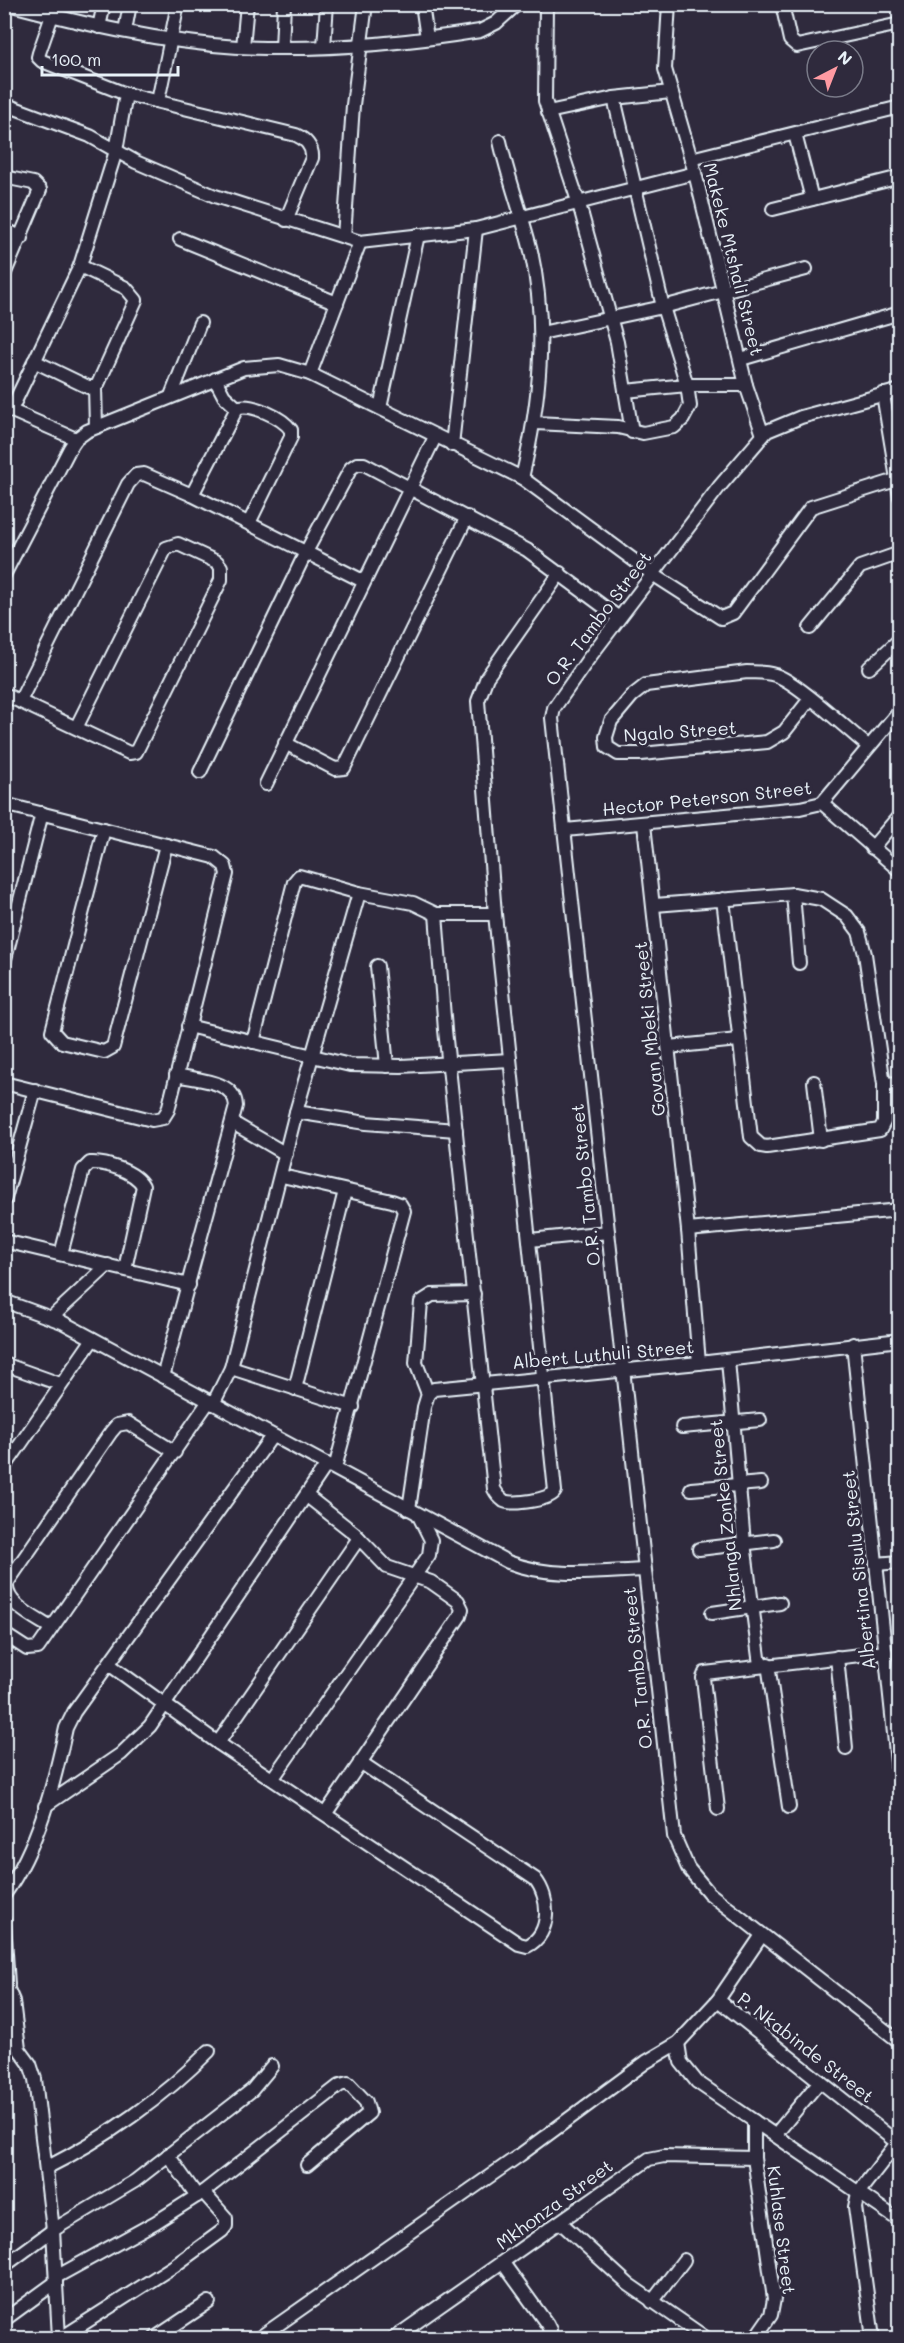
<svg xmlns="http://www.w3.org/2000/svg" width="904" height="2343" font-family="Mali,sans-serif">
  <style>
    .lines { fill: none; stroke-linecap: round; stroke-linejoin: round }
    .minor-casing { stroke: #e8f1f8; stroke-width: 16 }
    .minor { stroke: #2f2a3d; stroke-width: 12 }
    .labels { text-anchor: middle; dominant-baseline: central; stroke-width: 6; stroke-linejoin: round; paint-order: stroke }
    .street-label { font-size: 18px; fill: #e8f1f8; stroke: #2f2a3d }
  </style>
  <rect width="100%" height="100%" fill="#2f2a3d"/>
  <filter id="ink" filterUnits="userSpaceOnUse"><feTurbulence type="fractalNoise" baseFrequency=".0167" numOctaves="2"/><feDisplacementMap in="SourceGraphic" scale="12" xChannelSelector="R" yChannelSelector="G"/><feConvolveMatrix kernelMatrix="1 2 1 2 8 2 1 2 1" color-interpolation-filters="sRGB"/></filter>
  <g filter="url(#ink)">
    <g class="lines">
      <defs>
        <g id="minor">
          <path d="M8,4C83,24 160,42 238,47C318,51 400,44 480,31L496,23L517,4"/>
          <path d="M56,4L39,53L38,57L42,61L126,94L296,135C305,139 313,147 312,158L286,220"/>
          <path d="M422,4L427,38"/>
          <path d="M546,4L545,101L579,204L617,342L632,432"/>
          <path d="M669,4L665,69L695,173L746,385L763,435"/>
          <path d="M782,4L790,40L797,46L900,24"/>
          <path d="M99,27L104,4"/>
          <path d="M125,31L130,4"/>
          <path d="M243,47L247,4"/>
          <path d="M324,47L327,4"/>
          <path d="M282,48L284,4"/>
          <path d="M158,101L178,4"/>
          <path d="M4,104L90,136L136,162L215,196L360,242L476,229L695,173"/>
          <path d="M548,112L614,98L671,92"/>
          <path d="M795,134L812,199"/>
          <path d="M500,141C508,178 522,214 531,251C548,328 540,402 522,478"/>
          <path d="M691,159L900,107"/>
          <path d="M4,177L33,183L40,190L4,275"/>
          <path d="M773,209L900,177"/>
          <path d="M4,229L22,238"/>
          <path d="M344,237L353,105L366,4"/>
          <path d="M180,239L337,303"/>
          <path d="M541,333L663,307L806,269"/>
          <path d="M741,359L900,313"/>
          <path d="M34,361L88,387H95L98,384L136,300L126,288L80,266"/>
          <path d="M310,374L360,242"/>
          <path d="M215,379L224,396L237,408"/>
          <path d="M95,387L96,427"/>
          <path d="M900,390L801,417L767,431L719,487L589,658L554,708L552,718L674,1836L688,1868L709,1893L900,2042"/>
          <path d="M625,391L687,385H746"/>
          <path d="M883,394L900,497"/>
          <path d="M171,396L200,323"/>
          <path d="M5,408L76,439"/>
          <path d="M380,408L418,235"/>
          <path d="M11,410L80,266L116,151L126,94"/>
          <path d="M535,423L618,427L643,433L674,427L683,419L690,406L687,385L663,307L614,98"/>
          <path d="M452,445L476,229"/>
          <path d="M192,495L237,408C250,402 283,418 291,430V437L249,523"/>
          <path d="M4,575L70,448L76,439L87,431L244,368L279,365L310,374L522,478L654,575L721,618L733,613L811,507L896,480"/>
          <path d="M810,628L860,567L900,553"/>
          <path d="M869,668L900,639"/>
          <path d="M4,694L129,753L136,752L221,580V567L217,562L178,544L166,548L76,728"/>
          <path d="M810,699L784,732L767,742L641,754H618L607,747L606,737L611,721L632,696L646,685L747,672C757,672 766,672 775,675C796,681 849,731 868,746"/>
          <path d="M20,701L128,484L136,475L144,474L192,495L363,581"/>
          <path d="M285,743L335,769L344,768L467,517"/>
          <path d="M200,772L306,552L351,468L357,464H364L527,550L619,618"/>
          <path d="M266,784L435,437"/>
          <path d="M822,803L900,710"/>
          <path d="M4,804L214,857L225,866L227,874L168,1110L163,1118L152,1120L4,1083"/>
          <path d="M644,824L688,1230L699,1363"/>
          <path d="M104,829L52,1031L62,1042L104,1052L113,1047L166,845"/>
          <path d="M565,830L800,808L822,803L900,871"/>
          <path d="M872,848L900,815"/>
          <path d="M793,894L799,963"/>
          <path d="M655,905L793,894L821,899L847,916L859,932L865,954L884,1084V1122L880,1130L767,1147L761,1146L751,1137L723,899"/>
          <path d="M436,914L445,1030L494,1489C496,1493 500,1498 504,1501C513,1505 551,1500 555,1491L495,914L478,701L487,677L560,573"/>
          <path d="M4,963L42,813"/>
          <path d="M377,966L387,1066"/>
          <path d="M188,1026L350,1065L401,1066L510,1060"/>
          <path d="M253,1042L294,882L299,876L359,893L413,903L436,914H495"/>
          <path d="M669,1047L738,1040"/>
          <path d="M814,1082L821,1140"/>
          <path d="M884,1084L900,1083"/>
          <path d="M296,1112L366,1123L456,1130"/>
          <path d="M233,1123L286,1154"/>
          <path d="M282,1176L392,1201L400,1204L404,1211L335,1468"/>
          <path d="M4,1202L35,1090"/>
          <path d="M688,1230L900,1210"/>
          <path d="M530,1240L608,1232"/>
          <path d="M4,1241L189,1285"/>
          <path d="M61,1254L83,1170L90,1163C105,1162 135,1171 143,1186L125,1269"/>
          <path d="M4,1301L62,1322L508,1562C552,1579 598,1572 644,1570"/>
          <path d="M52,1317L108,1265"/>
          <path d="M853,1344L900,1791"/>
          <path d="M728,1360L744,1543L760,1665"/>
          <path d="M4,1364L60,1384"/>
          <path d="M231,1368L353,1407"/>
          <path d="M163,1377L236,1106C235,1080 196,1080 176,1075"/>
          <path d="M295,1389L345,1191"/>
          <path d="M428,1394L416,1363L421,1302L432,1295L474,1294"/>
          <path d="M213,1404L231,1368L296,1112L359,893"/>
          <path d="M682,1427L760,1420"/>
          <path d="M4,1468L93,1339"/>
          <path d="M691,1489L761,1483"/>
          <path d="M307,1496L354,1533L387,1567L431,1582L458,1601L462,1609L460,1616L326,1813"/>
          <path d="M409,1509L424,1407L428,1394L434,1389L699,1363L900,1340"/>
          <path d="M699,1549L774,1540"/>
          <path d="M876,1564L900,1562"/>
          <path d="M712,1613L780,1603"/>
          <path d="M51,1628C36,1618 4,1604 7,1583L111,1432L117,1425L128,1423L175,1452"/>
          <path d="M4,1634L27,1649L38,1648L209,1401"/>
          <path d="M837,1657L846,1748"/>
          <path d="M768,1664L789,1807"/>
          <path d="M110,1665L218,1743L519,1944L527,1946C552,1934 550,1897 535,1879L360,1762"/>
          <path d="M218,1743L359,1538"/>
          <path d="M273,1778L429,1555L431,1540L418,1514"/>
          <path d="M45,1806L121,1754L150,1726L327,1464"/>
          <path d="M718,1809L703,1678L705,1673L886,1652"/>
          <path d="M4,1895C38,1848 54,1784 66,1728L74,1712L272,1436"/>
          <path d="M4,1921L8,1985"/>
          <path d="M4,1980L13,2001L19,2049L30,2064L35,2079L53,2230L59,2338"/>
          <path d="M718,2000L900,2145"/>
          <path d="M678,2043L681,2062L697,2082L900,2221"/>
          <path d="M754,2121V2158L774,2299L771,2315L755,2338"/>
          <path d="M776,2134L820,2081"/>
          <path d="M168,2155L197,2196"/>
          <path d="M46,2168C104,2139 164,2097 209,2051"/>
          <path d="M560,2222L628,2284L706,2338"/>
          <path d="M503,2263L547,2324L550,2330L547,2338"/>
          <path d="M4,2266L53,2230L135,2181L252,2090L272,2066"/>
          <path d="M56,2277L156,2222L203,2192L340,2085L348,2083L366,2102L369,2113L307,2165"/>
          <path d="M652,2302L684,2260"/>
          <path d="M4,2320L56,2282"/>
          <path d="M61,2338L174,2266L222,2231L226,2226V2218L203,2192"/>
          <path d="M155,2338L209,2302"/>
          <path d="M259,2338L520,2155L646,2062L678,2043L718,2000L762,1935"/>
          <path d="M394,2338L649,2159L664,2156L754,2158"/>
          <path d="M873,2338L855,2207L858,2193L897,2143"/>
        </g>
      </defs>
      <use href="#minor" class="minor-casing"/>
      <use href="#minor" class="minor"/>
    </g>
  </g>
  <g class="labels">
    <g class="street-label">
      <text transform="translate(734 259) rotate(76)">Makeke Mtshali Street</text>
      <text transform="translate(598 618) rotate(-53)">O.R. Tambo Street</text>
      <text transform="translate(680 731) rotate(-4)">Ngalo Street</text>
      <text transform="translate(707 798) rotate(-6)">Hector Peterson Street</text>
      <text transform="translate(649 1029) rotate(-96)">Govan Mbeki Street</text>
      <text transform="translate(585 1185) rotate(-96)">O.R. Tambo Street</text>
      <text transform="translate(603 1354) rotate(-5)">Albert Luthuli Street</text>
      <text transform="translate(725 1515) rotate(-96)">Nhlanga Zonke Street</text>
      <text transform="translate(858 1570) rotate(-96)">Albertina Sisulu Street</text>
      <text transform="translate(637 1668) rotate(-96)">O.R. Tambo Street</text>
      <text transform="translate(806 2047) rotate(38)">P. Nkabinde Street</text>
      <text transform="translate(554 2204) rotate(-36)">Mkhonza Street</text>
      <text transform="translate(782 2230) rotate(83)">Kuhlase Street</text>
    </g>
  </g>
  <rect width="904" height="2343" fill="none" stroke="#2f2a3d" stroke-width="24"/>
  <rect x="12" y="12" width="880" height="2319" fill="none" stroke="#e8f1f8" stroke-width="2" filter="url(#ink)"/>
  <g transform="translate(835 69) rotate(42)"><circle r="28" fill="#2f2a3d" stroke="#797a88" stroke-width="1.5"/>
  <path d="M0-4.5L10 22L0 15L-10 22Z" fill="#ff9aa2"/>
  <text y="-9" font-size="16" font-weight="bold" text-anchor="middle" fill="#e8f1f8">N</text>
  </g>
  <path d="M42 66v9h136v-9" fill="none" stroke="#e8f1f8" stroke-width="3"/>
  <text x="51" y="66" font-size="18" fill="#e8f1f8" stroke="#2f2a3d" stroke-width="4.5" paint-order="stroke">100 m</text>
</svg>
